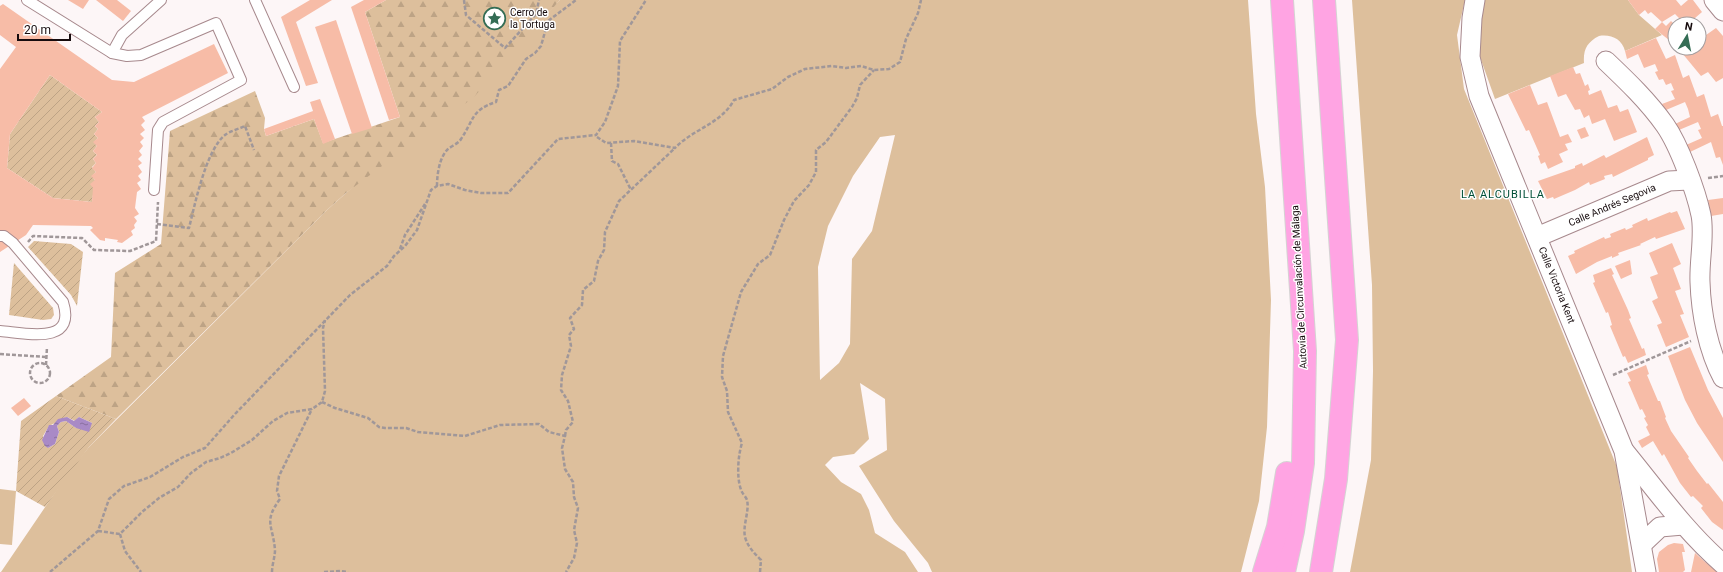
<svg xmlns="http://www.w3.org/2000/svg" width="1723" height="572" font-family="Roboto,sans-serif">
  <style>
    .grass { fill: #ddbf9c; fill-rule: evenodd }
    .forest { fill: url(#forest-firs) }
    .garden { fill: url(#garden-furrows); fill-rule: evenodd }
    .water { fill: url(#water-ripples) }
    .building { fill: #f7bca7; fill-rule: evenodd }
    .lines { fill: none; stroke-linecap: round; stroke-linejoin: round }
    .lane-casing { stroke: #a7898d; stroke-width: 12 }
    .street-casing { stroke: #a7898d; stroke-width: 21 }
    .highway-casing { stroke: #d5d3d3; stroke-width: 24 }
    .path { stroke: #a09799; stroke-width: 2.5; stroke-dasharray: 4 2; stroke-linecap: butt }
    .lane { stroke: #fff; stroke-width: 10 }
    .street { stroke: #fff; stroke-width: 19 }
    .highway { stroke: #ffa4e3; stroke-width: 22 }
    .labels { text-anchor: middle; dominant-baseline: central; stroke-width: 3; stroke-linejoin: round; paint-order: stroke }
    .poi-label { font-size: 10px; fill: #160b0d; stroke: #fff; text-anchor: start }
    .street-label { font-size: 10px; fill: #160b0d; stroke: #fff }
    .neighbourhood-label { font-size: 11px; letter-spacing: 1px; fill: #014f37; stroke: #fff }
  </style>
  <defs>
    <pattern id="forest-firs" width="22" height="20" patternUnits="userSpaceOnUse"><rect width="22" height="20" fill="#ddbf9c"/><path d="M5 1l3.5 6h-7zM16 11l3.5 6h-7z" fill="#bda385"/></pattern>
    <pattern id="garden-furrows" width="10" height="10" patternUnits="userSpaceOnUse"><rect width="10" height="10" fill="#ddbf9c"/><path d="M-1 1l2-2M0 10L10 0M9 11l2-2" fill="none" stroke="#bda385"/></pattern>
    <pattern id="water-ripples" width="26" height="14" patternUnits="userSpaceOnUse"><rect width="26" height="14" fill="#a98ac6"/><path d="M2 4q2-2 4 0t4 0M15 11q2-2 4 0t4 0" fill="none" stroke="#896f9f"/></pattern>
  </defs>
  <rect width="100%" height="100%" fill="#fdf6f7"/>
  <g class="grass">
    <path d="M560,0H1248L1256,114L1265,187L1271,300L1267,427L1259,501L1241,572H932L928,563L894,521L859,466L887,450L885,399L860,383L869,439L854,454L833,457L825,465L841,482L861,494L869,510L875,533L905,552L918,572H1L71,469L89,447L327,210L540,21ZM895,135L872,231L852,259L850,344L839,363L820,380L818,267L828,226L853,176L880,137Z"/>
    <path d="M1352,0H1465L1457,35L1464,89L1617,467L1632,572H1350L1371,460L1373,371L1372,285Z"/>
    <path d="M1482,0H1628L1639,15L1662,35L1625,51C1622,39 1611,34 1599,36C1587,42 1583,50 1584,63L1495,99L1480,57L1477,25Z"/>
    <path d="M0,489L16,491L12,545L0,544Z"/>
  </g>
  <path class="forest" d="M386,0H560L474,97L346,193L327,210L116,419L56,396L111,357L115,273L161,244L170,131L255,91L265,118L264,129L266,136L314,119L323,143L400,117L365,12Z"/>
  <g class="garden">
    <path d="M50,75L102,112L95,117L99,122L95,126L98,129L94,134L98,138L94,142L97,146L93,151L97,155L93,159L96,163L92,167L96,172L92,176L95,180L92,202L53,198L7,168L10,134Z"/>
    <path d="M34,241L71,244L83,252L77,306L71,295L28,247Z"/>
    <path d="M14,263L53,308L54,315L51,319L43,320L9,315Z"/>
    <path d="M56,396L116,419L89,447L45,507L16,491L21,421ZM67,417L75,421L79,417L92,423L76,428L66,421L61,422L57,426L59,432L55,444L48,448L43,436L49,426Z"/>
  </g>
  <path class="water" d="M67,417L74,421L79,417L92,423L89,432L76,428L66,421L61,422L57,426L59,432L55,444L48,448L45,446L42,440L49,425H53L58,419Z"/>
  <g class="building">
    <path d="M68,0H89L83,9Z"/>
    <path d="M96,0H117L131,11L123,21Z"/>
    <path d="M310,0H332L296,22L318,83L306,86L281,17Z"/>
    <path d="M364,0H386L365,12L400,117L389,120L351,7Z"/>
    <path d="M1628,0H1676L1681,6L1688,0H1693L1702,12L1688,24H1676L1681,20L1675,14L1662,22L1651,12L1648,14L1645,10L1639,15Z"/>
    <path d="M3,4L112,80L134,82L214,44L228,73L142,117L145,121L141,125L145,130L140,134L144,138L140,142L143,146L139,151L142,155L138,159L142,163L138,166L142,172L138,176L141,180L137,183L141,189L137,192L135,208L139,214L134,217L137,221L134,225L135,228L131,231L133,235L122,243L117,242L118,240L105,238V241L100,240L90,230L93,228L91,226L33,225L26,235L0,252V69L16,47L0,35V6ZM50,75L102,112L95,117L99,122L95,126L98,129L94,134L98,138L93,142L97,146L93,151L97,155L93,159L96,163L92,168L96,172L91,176L95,180L90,184L93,188L92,202L53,198L7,168L10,134Z"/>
    <path d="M336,20L372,128L352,134L315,27Z"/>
    <path d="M1671,21L1675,25V35L1669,40L1655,29L1662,22L1666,26Z"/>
    <path d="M1716,28L1723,36V78L1716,82L1708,72L1701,76L1682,53L1689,48H1699V40Z"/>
    <path d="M1656,38L1666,59L1675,55L1683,78L1689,75L1697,97L1704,94L1711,117L1718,114L1722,126H1723V165L1720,157L1716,158L1711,142L1690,152L1686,145L1702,138L1698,130L1701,129L1698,122L1679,130L1675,124L1690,117L1688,109L1685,102L1666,110L1662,104L1675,99L1671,91L1674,90L1671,83L1666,85L1663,79L1659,80L1655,72L1658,71L1655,64L1644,68L1638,54L1627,59L1625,51Z"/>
    <path d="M1573,67L1576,74L1580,73L1585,86L1588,84L1590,90L1588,91L1589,95L1601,90L1608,108L1617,105L1620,112L1628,109L1637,132L1614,141L1605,119L1592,124L1589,115L1584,118L1580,109L1575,110L1566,94L1558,97L1550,76Z"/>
    <path d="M1530,85L1538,105L1547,102L1560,137L1568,134L1572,142L1565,144L1568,150L1559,154L1563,162L1548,169L1545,162L1541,164L1538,156L1540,155L1529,130L1526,131L1508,94Z"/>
    <path d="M320,99L335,139L323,144L314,119L266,136L264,129L313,111L310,102Z"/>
    <path d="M1585,127L1589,136L1581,139L1577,130Z"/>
    <path d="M1647,137L1654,155L1648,158V160L1613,177L1612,174L1604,176L1605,179L1590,185L1589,182L1575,190L1554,199L1553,197L1547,199L1538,181L1575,168V166L1582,163L1583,166L1604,155L1606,158Z"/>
    <path d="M1723,198V214L1711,216L1708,200Z"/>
    <path d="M1677,211L1685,229L1656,239L1655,237L1640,244L1641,245L1618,253L1619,255L1612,258V256L1597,262L1576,274L1568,256L1575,253L1574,251L1604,237L1605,239L1611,237L1610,234L1625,228L1626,230L1633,227L1632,225L1647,218L1648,221L1670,212L1671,213Z"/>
    <path d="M1672,243L1681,264L1673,268L1681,289L1675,291L1684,314L1680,315L1689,337L1666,347L1657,325L1662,323L1652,301L1658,298L1650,277L1658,274L1649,253Z"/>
    <path d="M1630,260L1632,274L1621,279L1615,266Z"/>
    <path d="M1611,268L1614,274L1612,275L1628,310L1631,318L1629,319L1642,349L1644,348L1646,355L1628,363L1625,356L1623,357L1610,326L1612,325L1610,318L1608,312L1606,313L1593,283L1595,282L1593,275Z"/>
    <path d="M1690,347L1708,390L1723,418V462L1697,423L1685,400L1668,356Z"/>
    <path d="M1646,365L1649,374L1647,375L1658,401H1660L1666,417L1665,418L1671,431L1689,457L1688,458L1697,471L1707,484L1708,483L1723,502V530L1712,522L1701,508L1703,506L1693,496L1691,497L1680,483L1664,454L1662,456L1653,441L1642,448L1638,441L1650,435L1646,427L1648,425L1644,418L1646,417L1642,409L1640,410L1628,382L1631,381L1627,373Z"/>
    <path d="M24,398L31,406L18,416L11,408Z"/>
    <path d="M1674,543L1683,544L1685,552H1682L1685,570L1683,572H1659L1657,559L1659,552L1668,545Z"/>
    <path d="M1695,553L1705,562L1717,572H1691Z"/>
  </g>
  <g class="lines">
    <defs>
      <g id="lane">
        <path d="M27,0L112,53L127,56L141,55L216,23L241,80L163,122L158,130L154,190"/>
        <path d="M255,0L294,87"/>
        <path d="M112,53L122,35L161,0"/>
        <path d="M0,236H4L13,243L63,302C77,346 25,333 0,331"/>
      </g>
      <g id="street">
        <path d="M1475,0L1472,18L1470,57L1479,96L1624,451L1646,572"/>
        <path d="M1714,0L1723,11"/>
        <path d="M1606,61C1627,81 1648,101 1665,125C1679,145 1696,191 1701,215C1705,235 1699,261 1700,282C1701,313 1708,350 1723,378"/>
        <path d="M1537,237L1669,181L1689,180"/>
        <path d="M1625,452C1657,491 1685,531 1723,564"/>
        <path d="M1642,544L1660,527L1683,525"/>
      </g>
      <g id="highway">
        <path d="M1282,0L1305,351L1303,463L1293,531L1284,572"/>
        <path d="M1264,572L1278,527L1287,473"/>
        <path d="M1321,572L1336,479L1347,340L1324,0"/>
      </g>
    </defs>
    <use href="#lane" class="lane-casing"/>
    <use href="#street" class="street-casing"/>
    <use href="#highway" class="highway-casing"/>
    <g class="path">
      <path d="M464,0L466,15L505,48L536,14L539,0"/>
      <path d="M597,137L606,143L634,141L675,148C693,129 721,124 734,100L772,89L788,77L805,69L832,66L846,68L861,66L874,70L889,69L900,62L906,39L918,13L921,0"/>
      <path d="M611,143L612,161L618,164L631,190"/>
      <path d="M1708,178L1723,176"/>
      <path d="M437,186C437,175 439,159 447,150C451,146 458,144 461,139C474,120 471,110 496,102L499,90L508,86L526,59L535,53L541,46L548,21L576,0"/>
      <path d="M157,224L189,228C195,204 206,150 225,135C230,131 239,129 245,126L254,150"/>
      <path d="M28,242L33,236L82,238L94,250L130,251L156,241L158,202"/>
      <path d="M400,249L405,235L425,204"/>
      <path d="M0,354L47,357"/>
      <circle cx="40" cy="373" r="10"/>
      <path d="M46,365L47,347"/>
      <path d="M1613,375L1691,341"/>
      <path d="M322,402L335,408L368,418L379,427L385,428H406L418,432L465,436L500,425L539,424L549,432L565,436L562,448L565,469L573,482L574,497L578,508L574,530L577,543L574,558L566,572"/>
      <path d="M565,436L566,430L573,422L568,401L561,390L562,375L571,346L569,335L574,329L570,318L582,305L583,290L594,281L598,261L604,250L605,232L619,201L675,148"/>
      <path d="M98,531L120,534L142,512L159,498L178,487L191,473L206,462L220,458L231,453L252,440L273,421L287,413L312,409L322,402L325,391L323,328L325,320"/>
      <path d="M120,534L125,551L141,572"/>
      <path d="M50,572L98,531L109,499L124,486L150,477L183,457L205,448L235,414L350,295L387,266L394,256L405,246L417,230L431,190L437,186L448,184L465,190L481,193H508L558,139L596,135L605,122L618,86L620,41L646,0"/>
      <path d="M272,572C272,565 275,557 275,550C273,525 263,522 280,499L277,491L279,476L312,409"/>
      <path d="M324,572L341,571L348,572"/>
      <path d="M760,572L761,560C755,554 749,548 746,540C741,528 750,512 747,500C746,497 743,494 742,492C736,480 738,455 742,443L728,412L727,391L722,377L723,356L741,292L758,264L770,255L784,220L794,201L809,185L816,172V150L826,142L852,107L857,98L860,85L874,70"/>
    </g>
    <use href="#lane" class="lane"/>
    <use href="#street" class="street"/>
    <use href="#highway" class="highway"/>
  </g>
  <defs>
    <symbol id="sight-ring" viewBox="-11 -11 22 22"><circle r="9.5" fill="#fff" stroke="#346d55" stroke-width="1.5"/><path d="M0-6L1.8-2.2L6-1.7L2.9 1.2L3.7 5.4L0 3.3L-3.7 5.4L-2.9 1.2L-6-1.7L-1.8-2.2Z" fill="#346d55"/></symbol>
  </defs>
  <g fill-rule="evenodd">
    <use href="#sight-ring" x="482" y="6" width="25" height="25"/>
  </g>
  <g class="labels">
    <g class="poi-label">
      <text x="510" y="12">Cerro de<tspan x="510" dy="12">la Tortuga</tspan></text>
    </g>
    <g class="street-label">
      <text transform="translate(1612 205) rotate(-23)">Calle Andrés Segovia</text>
      <text transform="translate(1557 285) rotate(68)">Calle Victoria Kent</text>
      <text transform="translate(1299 287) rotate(-93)">Autovía de Circunvalación de Málaga</text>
    </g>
    <g class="neighbourhood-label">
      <text x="1503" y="194">LA ALCUBILLA</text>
    </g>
  </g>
  <g transform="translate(1687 36) rotate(10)"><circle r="19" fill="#ffffff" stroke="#a29d9e"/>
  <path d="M0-3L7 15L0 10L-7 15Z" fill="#346d55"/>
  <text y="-6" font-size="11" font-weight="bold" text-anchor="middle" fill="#160b0d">N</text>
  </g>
  <path d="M18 34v6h52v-6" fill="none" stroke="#160b0d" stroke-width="2"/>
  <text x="24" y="34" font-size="12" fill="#160b0d" stroke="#ffffff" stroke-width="3" paint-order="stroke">20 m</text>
</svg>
